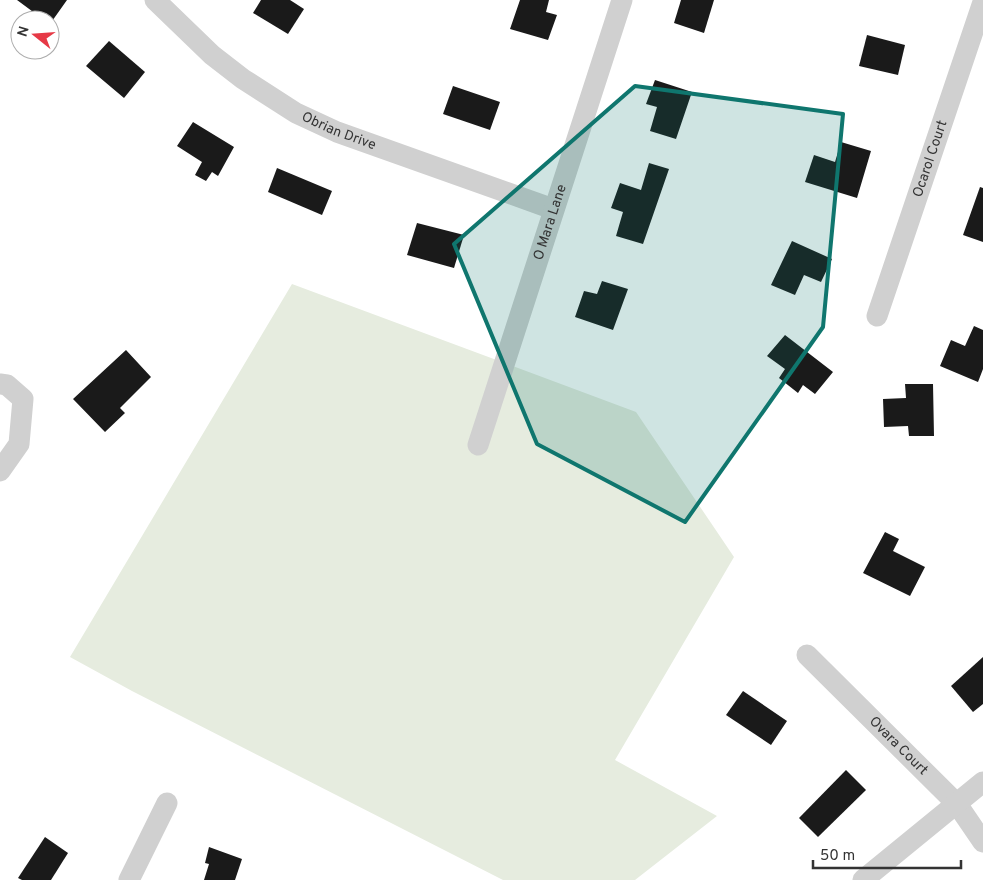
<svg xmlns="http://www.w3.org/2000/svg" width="983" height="880" font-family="Overpass,sans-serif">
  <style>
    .green { fill: #e6ecdf }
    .building { fill: #1a1a1a }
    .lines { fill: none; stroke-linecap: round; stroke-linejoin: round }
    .street { stroke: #d0d0d0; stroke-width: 21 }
    .marked { fill: #0f766e; fill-opacity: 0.2; stroke: #0f766e; stroke-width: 4; stroke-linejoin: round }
    .labels { text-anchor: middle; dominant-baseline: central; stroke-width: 5; stroke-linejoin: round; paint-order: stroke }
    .street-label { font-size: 14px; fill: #333; stroke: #fff }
  </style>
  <rect width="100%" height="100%" fill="#fff"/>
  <path class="green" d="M292,284L636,412L734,557L615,760L717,816L635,880H503L132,691L70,657Z"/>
  <g class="building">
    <path d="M17,0H67L50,24V20H44Z"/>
    <path d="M261,0H290L304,9L288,34L253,13Z"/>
    <path d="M520,0H549L546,12L557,15L548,40L510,29Z"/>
    <path d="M681,0H714L704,33L674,23Z"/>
    <path d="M867,35L905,45L898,75L859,66Z"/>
    <path d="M109,41L145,72L124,98L86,66Z"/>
    <path d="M655,80L692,92L676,139L650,131L657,107L646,104Z"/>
    <path d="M453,86L500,102L490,130L443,114Z"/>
    <path d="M193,122L234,147L218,176L212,172L206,181L195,175L202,162L177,146Z"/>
    <path d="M841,142L871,151L857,198L805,182L814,155L835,162Z"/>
    <path d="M649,163L669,169L643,244L616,236L623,212L611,208L620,183L641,190Z"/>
    <path d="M277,168L332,191L322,215L268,192Z"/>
    <path d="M980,187L983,188V242L963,235Z"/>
    <path d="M417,223L464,235L454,268L407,255Z"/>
    <path d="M792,241L832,259L821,282L804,275L795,295L771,285Z"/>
    <path d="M602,281L628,289L613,330L575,317L584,291L597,294Z"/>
    <path d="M974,326L983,330V369L978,382L940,366L951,340L965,346Z"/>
    <path d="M785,335L833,372L815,394L803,385L798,393L779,378L785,369L767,356Z"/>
    <path d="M126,350L151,377L120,408L125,413L105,432L73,399Z"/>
    <path d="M905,384H933L934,436H909L908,426L884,427L883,399L906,398Z"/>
    <path d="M885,532L899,539L893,551L925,567L910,596L863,573Z"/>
    <path d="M983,657V704L973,712L951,686Z"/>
    <path d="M743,691L787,721L771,745L726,715Z"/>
    <path d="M846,770L866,790L818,837L799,818Z"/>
    <path d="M45,837L68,853L51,880H22L18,878Z"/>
    <path d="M209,847L242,859L235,880H204L209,864L205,863Z"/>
  </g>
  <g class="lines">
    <g class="street">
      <path id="s1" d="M155,0L212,55L243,79L296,113L337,132L553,209"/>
      <path id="s2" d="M877,316L983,2"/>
      <path d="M0,384L7,385L23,399L19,444L0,471"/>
      <path id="s3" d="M478,445L622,0"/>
      <path id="s4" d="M807,655L957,804L983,842"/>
      <path d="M129,880L167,803"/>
      <path d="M863,880L983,782"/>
    </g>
  </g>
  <path class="marked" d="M635,86L843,114L823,327L685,522L537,444L454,244Z"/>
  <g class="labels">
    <g class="street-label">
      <text stroke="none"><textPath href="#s1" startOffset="228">Obrian Drive</textPath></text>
      <text stroke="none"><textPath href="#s2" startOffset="166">Ocarol Court</textPath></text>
      <text stroke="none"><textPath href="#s3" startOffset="234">O Mara Lane</textPath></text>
      <text stroke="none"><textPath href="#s4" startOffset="129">Ovara Court</textPath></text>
    </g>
  </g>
  <g transform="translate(35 35) rotate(287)"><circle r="24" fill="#ffffff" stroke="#adadad"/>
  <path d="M0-4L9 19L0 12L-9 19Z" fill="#e63946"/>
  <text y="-8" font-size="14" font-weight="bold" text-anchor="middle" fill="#333333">N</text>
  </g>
  <path d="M813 860v8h148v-8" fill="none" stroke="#333333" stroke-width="2.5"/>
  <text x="820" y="860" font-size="15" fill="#333333" stroke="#ffffff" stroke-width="4" paint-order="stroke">50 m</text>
</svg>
